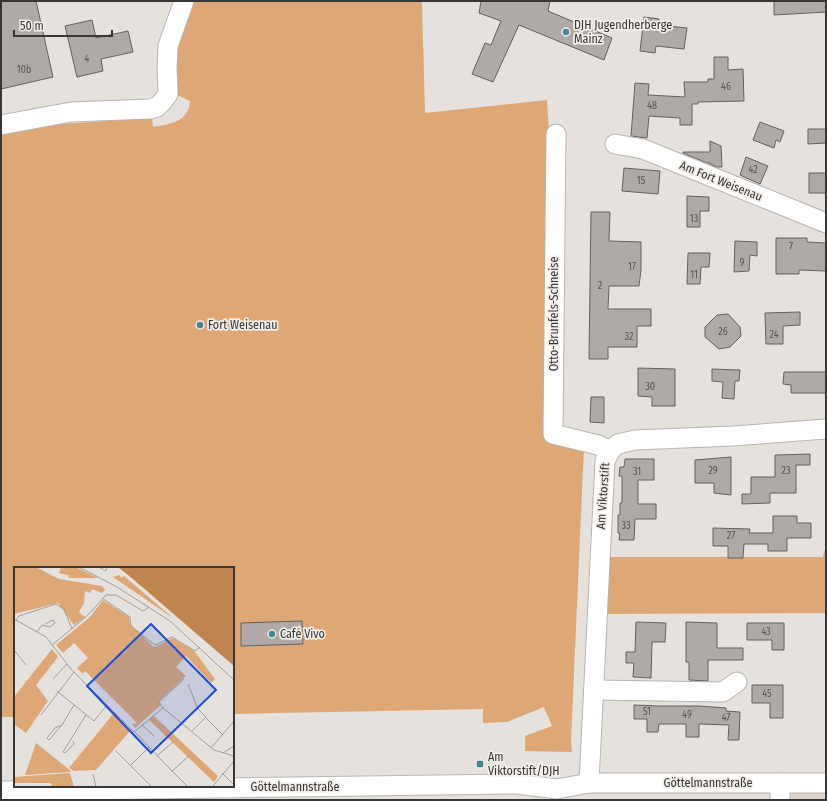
<svg xmlns="http://www.w3.org/2000/svg" width="827" height="801" font-family="'Fira Sans Condensed',sans-serif">
  <style>
    .built { fill: #dfd4cb }
    .green { fill: #dea776 }
    .building { fill: #afaaa7; stroke: #65615e }
    .lines { fill: none; stroke-linecap: round; stroke-linejoin: round }
    .minor-casing { stroke: #b9b5b2; stroke-width: 21 }
    .minor { stroke: #fff; stroke-width: 19 }
    .poi-dot { fill: #438795; stroke: #f2eeea; stroke-width: 1.5 }
    .labels { text-anchor: middle; dominant-baseline: central; stroke-width: 3.5; stroke-linejoin: round; paint-order: stroke }
    .number-label { font-size: 10px; fill: #565452 }
    .poi-label { font-size: 12px; fill: #393735; stroke: #f2eeea; text-anchor: start }
    .street-label { font-size: 12px; fill: #393735; stroke: #f2eeea }
    .inset-road { fill: none; stroke: #a09d9a; stroke-width: 1 }
    .view { fill: #1d4ed8; fill-opacity: 0.15; stroke: #1d4ed8; stroke-width: 2 }
    .inset-edge { fill: none; stroke: #393735; stroke-width: 2 }
  </style>
  <rect width="100%" height="100%" fill="#e5e1dd"/>
  <path class="built" d="M826,790V800H776V792Z"/>
  <g class="green">
    <path d="M190,1H422L425,113L547,100L549,134L545,438L584,447L571,741L572,752L525,751V736L552,726L544,707L507,722L483,723V709L233,714V568H15V717H1V134L47,125L152,118L153,127C170,124 189,122 190,101L175,94L174,43Z"/>
    <path d="M824,551H826V613L604,614L608,557H823Z"/>
  </g>
  <g class="building">
    <path d="M1,1H36L53,77L1,89Z"/>
    <path d="M481,1H550L548,11L612,38L604,60L519,25L493,82L472,74L485,43L491,45L501,21L479,13Z"/>
    <path d="M774,1H826V12L774,15Z"/>
    <path d="M644,17L659,19L658,25L687,28L684,49L656,46L655,53L640,51Z"/>
    <path d="M92,20L96,38L128,31L133,52L101,59L103,71L77,77L65,26Z"/>
    <path d="M714,57H728V70L743,69L744,101L698,102V104H692V125H680V118L649,116L647,138L631,136L635,83L649,84L648,95L685,97L684,82H708V79H714Z"/>
    <path d="M760,122L784,131L780,142L776,140L774,148L753,140Z"/>
    <path d="M808,129H826V143L808,144Z"/>
    <path d="M710,141L721,146L722,167H717L710,164V163H707L683,153V152H710Z"/>
    <path d="M746,157L768,166L760,184L740,175Z"/>
    <path d="M624,168L660,171L658,194L622,191Z"/>
    <rect x="809" y="173" width="17" height="20"/>
    <path d="M687,196L709,197V211H700V227H687Z"/>
    <path d="M591,212H610L609,241L641,242V270L639,286H609L608,309H651V326H637V347H608V359H589Z"/>
    <path d="M776,238H807V242L826,243V271L799,270V274H776Z"/>
    <path d="M735,241L757,242V256L750,255L749,271L734,272Z"/>
    <path d="M688,253H710L709,267H701L700,284H687Z"/>
    <path d="M800,312V325L783,326V344H766L765,313Z"/>
    <path d="M728,314L740,327L741,336L730,347L719,349L705,337V327L717,315Z"/>
    <path d="M638,368L675,369V406H652V397L638,396Z"/>
    <path d="M712,369L740,370L739,381H735L734,399L722,398L723,382L712,381Z"/>
    <path d="M784,372H826V393H791V385L783,384Z"/>
    <path d="M591,397H604V423L590,422Z"/>
    <path d="M810,454V465H796V493H770V503L742,504V494H751V477H775V455Z"/>
    <path d="M731,457V495L714,493V483H695V460Z"/>
    <path d="M625,459H654V480H638V504H656V519H635L634,540H619L620,533H618V515H620V503H622V476H619L620,467H624Z"/>
    <path d="M773,516H797V523H811V538H787V551H768V544H744L743,558H728V546H713V528L750,529L749,533H773Z"/>
    <path d="M302,621L303,644L241,646V623Z"/>
    <path d="M636,622L666,623L665,642H652L651,678L633,677L634,663H626V652H635Z"/>
    <path d="M686,622L717,623V648H743V660H708V681L689,680V662H686Z"/>
    <path d="M747,623H784V650H772V640H747Z"/>
    <path d="M752,685H783V718H770V703H752Z"/>
    <path d="M634,705L659,706H699L726,708V711L740,712L739,740H728L729,725L699,724V737H686V724H659L658,732H647V719H634Z"/>
  </g>
  <g class="lines">
    <defs>
      <g id="minor">
        <path d="M1,125L71,112L150,109L157,107L163,101L168,94L167,68L168,46L184,1"/>
        <path d="M556,134L553,434L598,445L610,451"/>
        <path d="M615,144L643,149L826,223"/>
        <path d="M594,690L723,692L737,682"/>
        <path d="M589,783L605,461L610,451L614,447L618,444L635,440L733,436L826,429"/>
        <path d="M780,783V800"/>
        <path d="M1,791L517,784L557,789L589,783H826"/>
      </g>
    </defs>
    <use href="#minor" class="minor-casing"/>
    <use href="#minor" class="minor"/>
  </g>
  <g class="poi-dot">
    <circle cx="566" cy="32" r="4"/>
    <circle cx="200" cy="325" r="4"/>
    <circle cx="272" cy="634" r="4"/>
    <rect x="476" y="760" width="8" height="8" rx="2"/>
  </g>
  <g class="labels">
    <g class="number-label">
      <text x="87" y="59">4</text>
      <text x="24" y="70">10b</text>
      <text x="726" y="87">46</text>
      <text x="652" y="106">48</text>
      <text x="753" y="170">42</text>
      <text x="641" y="181">15</text>
      <text x="694" y="219">13</text>
      <text x="791" y="247">7</text>
      <text x="742" y="263">9</text>
      <text x="632" y="267">17</text>
      <text x="694" y="275">11</text>
      <text x="600" y="286">2</text>
      <text x="723" y="332">26</text>
      <text x="774" y="335">24</text>
      <text x="629" y="337">32</text>
      <text x="650" y="387">30</text>
      <text x="713" y="471">29</text>
      <text x="786" y="471">23</text>
      <text x="637" y="472">31</text>
      <text x="626" y="526">33</text>
      <text x="731" y="536">27</text>
      <text x="766" y="632">43</text>
      <text x="767" y="694">45</text>
      <text x="647" y="712">51</text>
      <text x="687" y="715">49</text>
      <text x="726" y="718">47</text>
    </g>
    <g class="poi-label">
      <text x="574" y="25">DJH Jugendherberge<tspan x="574" dy="14">Mainz</tspan></text>
      <text x="208" y="325">Fort Weisenau</text>
      <text x="280" y="634">Café Vivo</text>
      <text x="488" y="757">Am<tspan x="488" dy="14">Viktorstift/DJH</tspan></text>
    </g>
    <g class="street-label">
      <text transform="translate(721 181) rotate(22)">Am Fort Weisenau</text>
      <text transform="translate(554 314) rotate(-90)">Otto-Brunfels-Schneise</text>
      <text transform="translate(603 496) rotate(-86)">Am Viktorstift</text>
      <text x="708" y="783">Göttelmannstraße</text>
      <text x="295" y="787">Göttelmannstraße</text>
    </g>
  </g>
  <g transform="translate(14 567)">
    <rect width="220" height="220" fill="#e5e1dd"/>
    <path d="M0,0H22L45,12L88,19L91,23L88,26L78,22L76,26L71,24L70,36L65,45L71,50L60,58L44,36L0,47ZM47,0H62L84,11H55L54,8L45,6ZM106,8L107,11L110,9L159,51L99,10ZM89,33L115,50L116,57L140,80L159,71L181,85L201,112L197,116L172,89L162,100L172,109L145,134L147,138L121,161L118,157L123,156L71,104L69,107L63,101L74,91L60,76L49,86L42,78L76,50ZM38,82L44,90L22,118L34,134L12,166L0,157V130ZM99,147L116,164L82,203L60,204L55,201ZM140,149L204,209L200,215L135,153ZM22,176L57,204L56,205L11,208ZM56,206L60,220H38L37,216H0V210Z" fill="#dea776"/>
    <path d="M104,0H220V99L119,12Z" fill="#c0854f"/>
    <path class="inset-road" d="M65,0L103,20L156,54L220,113M85,0L92,4L93,0M88,31L116,50L117,59L141,78L158,70L181,84L186,80M0,52L32,70L57,102L120,165M2,53L5,49L42,37L50,42L58,62M23,65L28,58L36,60L41,56L39,53L31,57M38,78L73,49L92,28H102L129,44L135,40M0,83L12,98M39,112L53,97M170,112L145,135L149,141L200,183L220,189M174,117L184,142L192,150L177,165M43,124L80,154L93,138M27,148L60,105M192,151L208,167M128,158L140,169M47,159L35,173L33,171L41,161L48,158L60,138M120,164L157,203M120,165L149,141M59,174L60,177L51,186L49,185L72,148M197,181L220,154M102,184L138,220M209,186L220,179M143,189L160,174M117,198L135,180M157,203L174,220M158,204L176,188M208,206L220,218M79,207L82,220M198,220L220,194"/>
    <path class="view" d="M137,57L202,123L137,186L73,119Z"/>
    <rect width="220" height="220" class="inset-edge"/>
  </g>
  <rect width="827" height="801" fill="none" stroke="#393735" stroke-width="4"/>
  <path d="M14 30v6h98v-6" fill="none" stroke="#393735" stroke-width="2"/>
  <text x="20" y="30" font-size="12" fill="#393735" stroke="#f2eeea" stroke-width="3" paint-order="stroke">50 m</text>
</svg>
